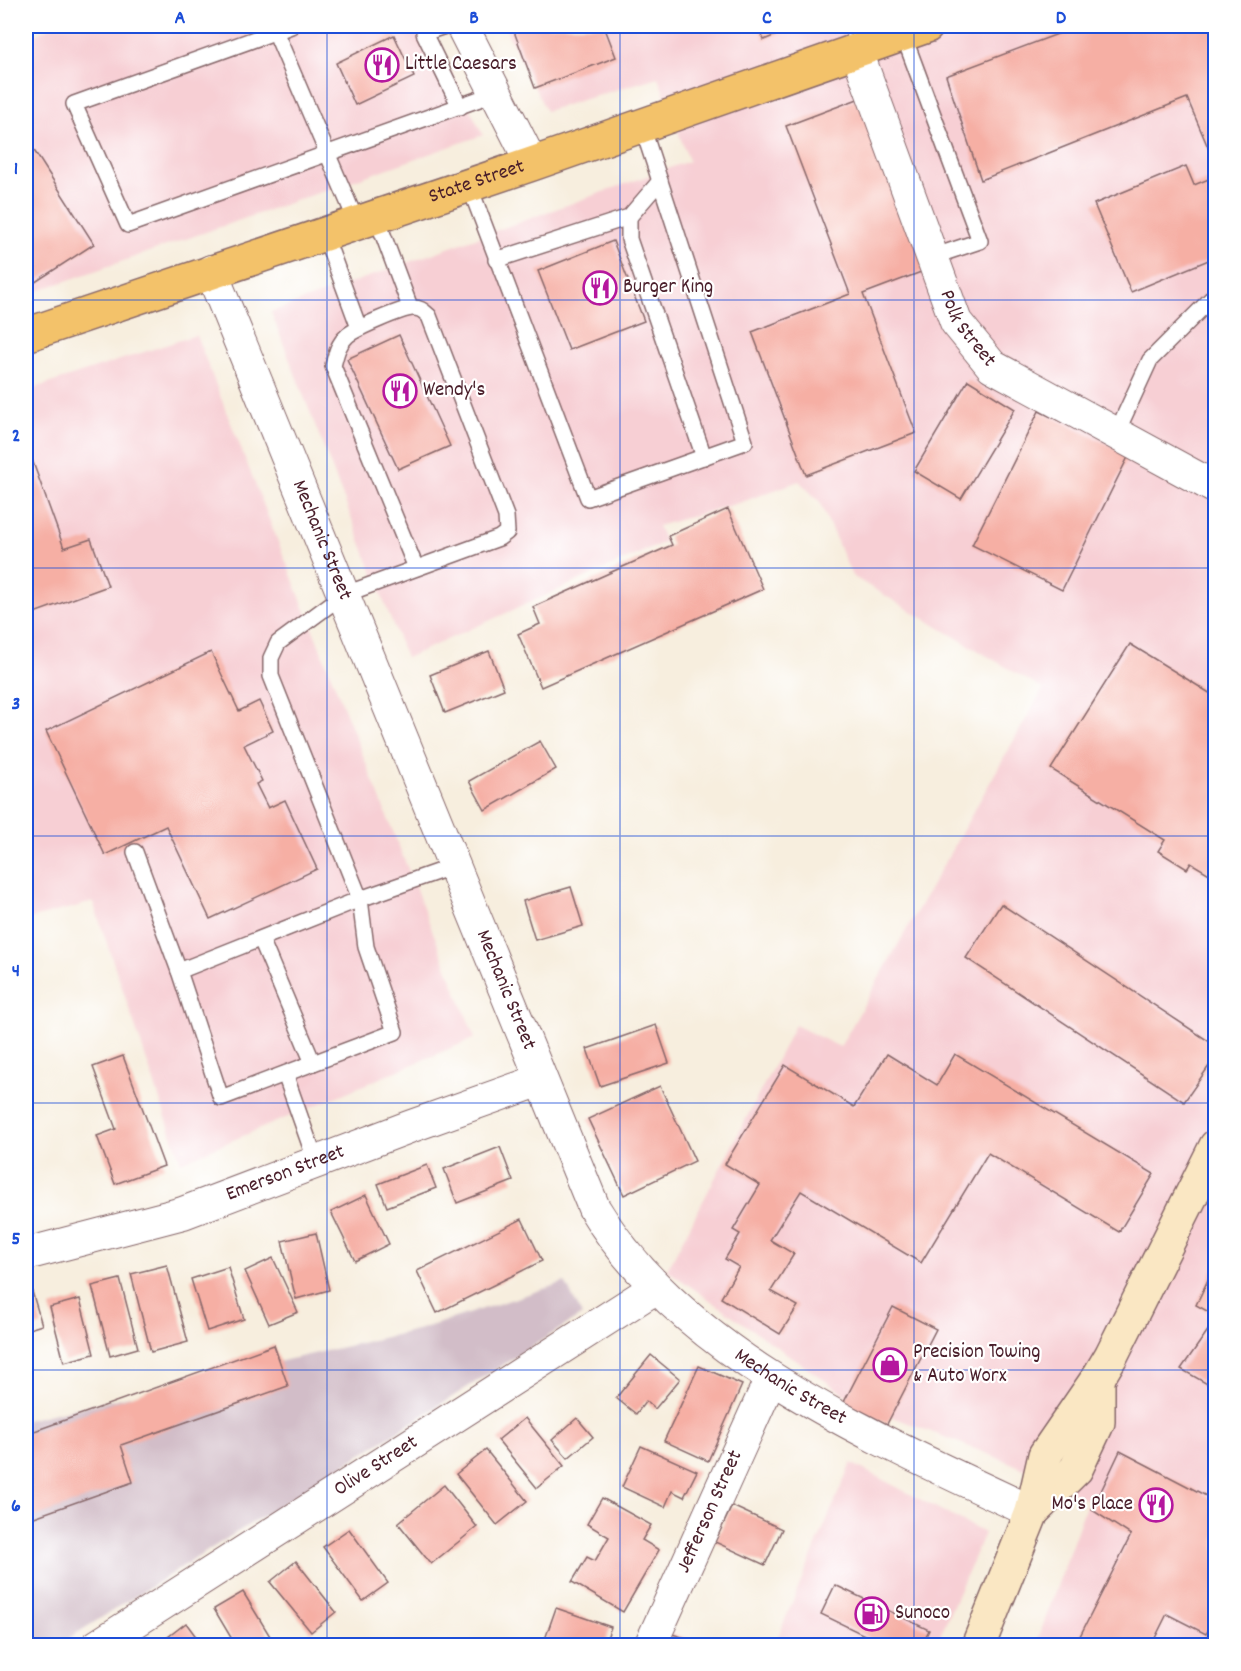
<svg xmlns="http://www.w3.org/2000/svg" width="1241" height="1671" font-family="Dekko,sans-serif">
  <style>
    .built { fill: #f7cfd4 }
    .industrial { fill: #d2bdc8 }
    .building { fill: #f6afa4 }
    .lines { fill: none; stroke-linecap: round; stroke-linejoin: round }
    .service-casing { stroke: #87676a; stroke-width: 18 }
    .minor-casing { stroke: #87676a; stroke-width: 34 }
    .secondary-casing { stroke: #87676a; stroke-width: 36 }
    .trunk-casing { stroke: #87676a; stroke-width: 36 }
    .service { stroke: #fff; stroke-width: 15 }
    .minor { stroke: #fff; stroke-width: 32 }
    .secondary { stroke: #fae7c3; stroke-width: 33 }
    .trunk { stroke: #f3c26a; stroke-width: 33 }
    .grid { fill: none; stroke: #1d4ed8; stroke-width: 1.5; stroke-opacity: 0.55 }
    .labels { text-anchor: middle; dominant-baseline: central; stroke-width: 4.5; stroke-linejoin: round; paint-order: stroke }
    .poi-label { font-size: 21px; fill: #4a1f2b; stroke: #fff; text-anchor: start }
    .street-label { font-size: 21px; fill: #4a1f2b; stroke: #fff }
    .neatline { fill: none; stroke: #1d4ed8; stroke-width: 2 }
    .grid-label { font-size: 20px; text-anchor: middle; font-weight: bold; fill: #1d4ed8 }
  </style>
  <rect width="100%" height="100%" fill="#fff"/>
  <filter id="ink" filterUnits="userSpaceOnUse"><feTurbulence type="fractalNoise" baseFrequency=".0167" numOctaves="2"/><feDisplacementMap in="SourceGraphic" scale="12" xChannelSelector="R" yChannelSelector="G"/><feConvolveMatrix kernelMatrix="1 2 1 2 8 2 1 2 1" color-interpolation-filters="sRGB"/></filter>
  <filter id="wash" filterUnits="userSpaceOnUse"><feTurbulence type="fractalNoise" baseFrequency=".008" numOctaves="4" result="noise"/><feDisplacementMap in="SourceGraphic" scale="24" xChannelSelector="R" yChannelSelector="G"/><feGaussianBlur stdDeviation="1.35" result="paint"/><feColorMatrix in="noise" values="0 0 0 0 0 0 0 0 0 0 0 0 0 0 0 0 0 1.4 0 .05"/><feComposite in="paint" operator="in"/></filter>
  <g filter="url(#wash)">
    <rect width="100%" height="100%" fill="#f7eede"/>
    <g class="built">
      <path d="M52,26H428L483,135L26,295V40Z"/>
      <path d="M504,26H1215V1645H1036L1088,1500L1011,1463L857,1403L667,1270L795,1025L840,1047L1043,689L852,576L819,501L799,481L742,502L658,526L665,542L406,658L271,312L689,161L658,77L546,111Z"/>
      <path d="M196,335L475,1038L181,1162L93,902L26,920V391Z"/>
      <path d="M851,1463L984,1533L936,1645L774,1646Z"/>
    </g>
    <path class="industrial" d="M565,1282L582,1315L58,1645H26V1420L421,1329Z"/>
    <g id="blocks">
      <g class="building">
        <path d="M512,26H604L616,57L535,88Z"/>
        <path d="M758,26H797L764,40Z"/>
        <path d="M1079,26H1216V166L1187,98L981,180L946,76Z"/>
        <path d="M394,35L414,77L355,105L336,63Z"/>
        <path d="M863,97L929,269L863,294L916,433L806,475L752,332L850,294L786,126Z"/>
        <path d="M26,138L94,244L26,288Z"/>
        <path d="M1186,166L1194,185L1216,176V257L1131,292L1094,204Z"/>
        <path d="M613,241L644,321L569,350L538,271Z"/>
        <path d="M399,335L450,446L398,469L347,359Z"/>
        <path d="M968,380L1015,409L961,499L914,471Z"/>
        <path d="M1039,411L1129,455L1062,590L972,545Z"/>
        <path d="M26,443L64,548L91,539L108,586L26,616Z"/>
        <path d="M728,509L763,589L541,687L518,634L540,624L533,607L672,545L668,536Z"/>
        <path d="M1130,644L1216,697V878L1191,863L1187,869L1158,851L1165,840L1051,769Z"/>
        <path d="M489,651L504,689L445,713L430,675Z"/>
        <path d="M211,652L239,711L259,701L273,731L244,745L262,781L256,784L268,808L285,800L317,869L210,919L166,826L105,855L46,731Z"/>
        <path d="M540,741L556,769L485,810L469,781Z"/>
        <path d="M571,887L583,926L535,940L523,901Z"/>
        <path d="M1001,904L1216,1046V1056L1184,1102L966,958Z"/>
        <path d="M656,1025L669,1063L600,1086L587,1049Z"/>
        <path d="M887,1054L937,1085L955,1054L1154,1174L1119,1232L988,1153L921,1263L801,1191L770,1240L794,1254L771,1291L798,1306L780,1334L721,1298L739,1267L725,1259L740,1234L733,1230L760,1185L725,1164L785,1065L854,1107Z"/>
        <path d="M123,1056L164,1166L115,1184L97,1136L116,1129L93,1067Z"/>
        <path d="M660,1086L695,1161L624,1195L588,1119Z"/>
        <path d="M500,1147L513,1181L457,1203L444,1169Z"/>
        <path d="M427,1165L436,1188L387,1207L378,1184Z"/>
        <path d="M366,1195L389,1244L355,1261L331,1212Z"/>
        <path d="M522,1219L542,1261L437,1313L417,1271Z"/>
        <path d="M316,1233L329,1290L296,1299L282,1241Z"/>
        <path d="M273,1258L298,1312L269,1324L245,1271Z"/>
        <path d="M1216,1263V1316L1196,1305Z"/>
        <path d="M167,1265L188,1342L151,1352L131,1274Z"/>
        <path d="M228,1267L244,1319L207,1331L191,1279Z"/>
        <path d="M120,1279L138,1348L110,1356L92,1286Z"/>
        <path d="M31,1288L42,1325L26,1330V1289Z"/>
        <path d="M80,1299L94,1354L64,1362L50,1307Z"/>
        <path d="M893,1307L936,1329L887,1424L844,1402Z"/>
        <path d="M1216,1319V1389L1181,1369Z"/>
        <path d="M274,1345L288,1386L121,1445L133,1482L26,1520V1434Z"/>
        <path d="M651,1355L680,1379L655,1409L646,1401L636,1414L616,1398Z"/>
        <path d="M699,1366L742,1385L708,1461L664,1441Z"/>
        <path d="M525,1418L564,1466L537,1488L498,1440Z"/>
        <path d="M577,1418L593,1437L568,1458L552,1440Z"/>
        <path d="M641,1446L697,1471L684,1497L672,1491L665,1507L622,1487Z"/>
        <path d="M486,1450L527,1501L497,1525L456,1474Z"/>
        <path d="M1120,1451L1216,1501V1616L1206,1634L1167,1614L1151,1646H1075L1131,1535L1092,1510Z"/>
        <path d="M444,1485L477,1527L431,1564L398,1523Z"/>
        <path d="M602,1498L651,1525L642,1540L659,1550L623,1612L572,1582L587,1557L595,1561L609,1537L587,1524Z"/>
        <path d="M732,1506L782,1529L765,1565L715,1542Z"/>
        <path d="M349,1529L388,1583L363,1601L323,1547Z"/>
        <path d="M296,1561L336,1612L311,1632L270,1582Z"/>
        <path d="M835,1585L929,1630L921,1646H887L821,1614Z"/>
        <path d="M243,1592L276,1646H236L214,1609Z"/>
        <path d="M556,1608L611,1627L604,1646H553L544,1642Z"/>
        <path d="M186,1623L203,1646H160L159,1644Z"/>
        <path d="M672,1634L709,1645V1646H669Z"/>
      </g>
    </g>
  </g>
  <g filter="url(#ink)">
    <use href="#blocks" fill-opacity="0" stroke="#87676a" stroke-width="1.5"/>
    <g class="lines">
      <defs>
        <g id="service">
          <path d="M291,26L74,104L128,225L496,93"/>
          <path d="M445,26L424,33L460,107"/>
          <path d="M275,31L357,223"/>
          <path d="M903,34L980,241L932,257"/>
          <path d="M469,185L588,498L745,442L642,126"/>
          <path d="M376,216L410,307"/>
          <path d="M629,217V239L704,457"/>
          <path d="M324,233L359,328"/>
          <path d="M496,260L629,217L660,181"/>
          <path d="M1116,434L1150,360L1216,294"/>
          <path d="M135,852L179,971L221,1098L395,1032L366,947L360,899L271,676V658L278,643L343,595L499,538L507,532L506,516L429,316C423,311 421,308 413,308C403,308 354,329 347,336C338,344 336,354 333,366L416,568"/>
          <path d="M261,939L313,1063"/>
          <path d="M179,971L360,899L454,866"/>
          <path d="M285,1074L316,1162"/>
        </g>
        <g id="minor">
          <path d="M462,26L532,164"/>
          <path id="s1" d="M856,49L956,322L992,366L1216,488"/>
          <path id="s2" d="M211,271L594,1208C684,1358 880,1440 1032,1512"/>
          <path id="s3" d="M26,1254L183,1213L409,1127L541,1080"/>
          <path id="s4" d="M97,1646L655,1288"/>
          <path id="s5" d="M650,1646L771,1378"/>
        </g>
        <g id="secondary">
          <path d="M1032,1512L1076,1469L1098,1422V1378"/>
          <path d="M978,1646L1032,1512L1045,1455L1098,1378L1111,1356L1216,1146"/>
        </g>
        <g id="trunk">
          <path id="s6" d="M26,335L532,164L927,26"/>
        </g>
      </defs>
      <use href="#service" class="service-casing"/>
      <use href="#minor" class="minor-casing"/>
      <use href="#secondary" class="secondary-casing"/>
      <use href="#trunk" class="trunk-casing"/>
      <use href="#service" class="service"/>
      <use href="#minor" class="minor"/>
      <use href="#secondary" class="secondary"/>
      <use href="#trunk" class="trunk"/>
    </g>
  </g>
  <path class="grid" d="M327,26V1646M620,26V1646M914,26V1646M26,300H1216M26,568H1216M26,836H1216M26,1103H1216M26,1370H1216"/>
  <defs>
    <symbol id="restaurant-ring" viewBox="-11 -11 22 22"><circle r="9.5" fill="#fff" stroke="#b5179e" stroke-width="1.5"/><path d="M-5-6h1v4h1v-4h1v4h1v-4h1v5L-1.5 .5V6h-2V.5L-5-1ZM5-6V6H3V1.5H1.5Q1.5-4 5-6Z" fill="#b5179e"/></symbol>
    <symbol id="shop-ring" viewBox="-11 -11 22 22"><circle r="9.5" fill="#fff" stroke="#b5179e" stroke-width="1.5"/><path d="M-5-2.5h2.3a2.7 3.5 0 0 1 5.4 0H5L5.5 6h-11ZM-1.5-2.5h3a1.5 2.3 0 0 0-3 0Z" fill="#b5179e"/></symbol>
    <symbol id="fuel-ring" viewBox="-11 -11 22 22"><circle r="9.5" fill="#fff" stroke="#b5179e" stroke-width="1.5"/><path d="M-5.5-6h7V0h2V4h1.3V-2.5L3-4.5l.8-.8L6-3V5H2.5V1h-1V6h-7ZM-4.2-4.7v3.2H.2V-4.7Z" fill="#b5179e"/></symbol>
  </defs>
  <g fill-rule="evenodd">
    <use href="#restaurant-ring" x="363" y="46" width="38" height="38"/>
    <use href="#restaurant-ring" x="581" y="269" width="38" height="38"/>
    <use href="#restaurant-ring" x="381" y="372" width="38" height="38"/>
    <use href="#shop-ring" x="871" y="1346" width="38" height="38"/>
    <use href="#restaurant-ring" x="1137" y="1486" width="38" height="38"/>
    <use href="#fuel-ring" x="853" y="1595" width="38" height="38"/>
  </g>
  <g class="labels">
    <g class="poi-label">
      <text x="405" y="65">Little Caesars</text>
      <text x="623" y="288">Burger King</text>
      <text x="423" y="391">Wendy's</text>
      <text x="913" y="1353">Precision Towing<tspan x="913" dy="24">&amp; Auto Worx</tspan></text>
      <text x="1133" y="1505" text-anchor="end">Mo's Place</text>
      <text x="895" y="1614">Sunoco</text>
    </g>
    <g class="street-label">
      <text stroke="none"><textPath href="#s6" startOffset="476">State Street</textPath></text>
      <text stroke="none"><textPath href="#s1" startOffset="302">Polk Street</textPath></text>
      <text stroke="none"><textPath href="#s2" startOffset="291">Mechanic Street</textPath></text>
      <text stroke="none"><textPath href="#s2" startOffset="777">Mechanic Street</textPath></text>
      <text stroke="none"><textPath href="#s3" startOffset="272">Emerson Street</textPath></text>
      <text stroke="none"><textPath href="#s2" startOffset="1281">Mechanic Street</textPath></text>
      <text stroke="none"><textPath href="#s4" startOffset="332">Olive Street</textPath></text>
      <text stroke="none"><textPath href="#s5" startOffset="147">Jefferson Street</textPath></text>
    </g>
  </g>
  <rect width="1241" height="1671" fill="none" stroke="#fff" stroke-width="66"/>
  <rect x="33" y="33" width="1175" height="1605" class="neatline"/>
  <g class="grid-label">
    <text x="180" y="23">A</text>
    <text x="474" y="23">B</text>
    <text x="767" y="23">C</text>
    <text x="1061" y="23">D</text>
    <text x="16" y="174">1</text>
    <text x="16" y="441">2</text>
    <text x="16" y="709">3</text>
    <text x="16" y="976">4</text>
    <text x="16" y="1244">5</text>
    <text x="16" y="1511">6</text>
  </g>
</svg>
